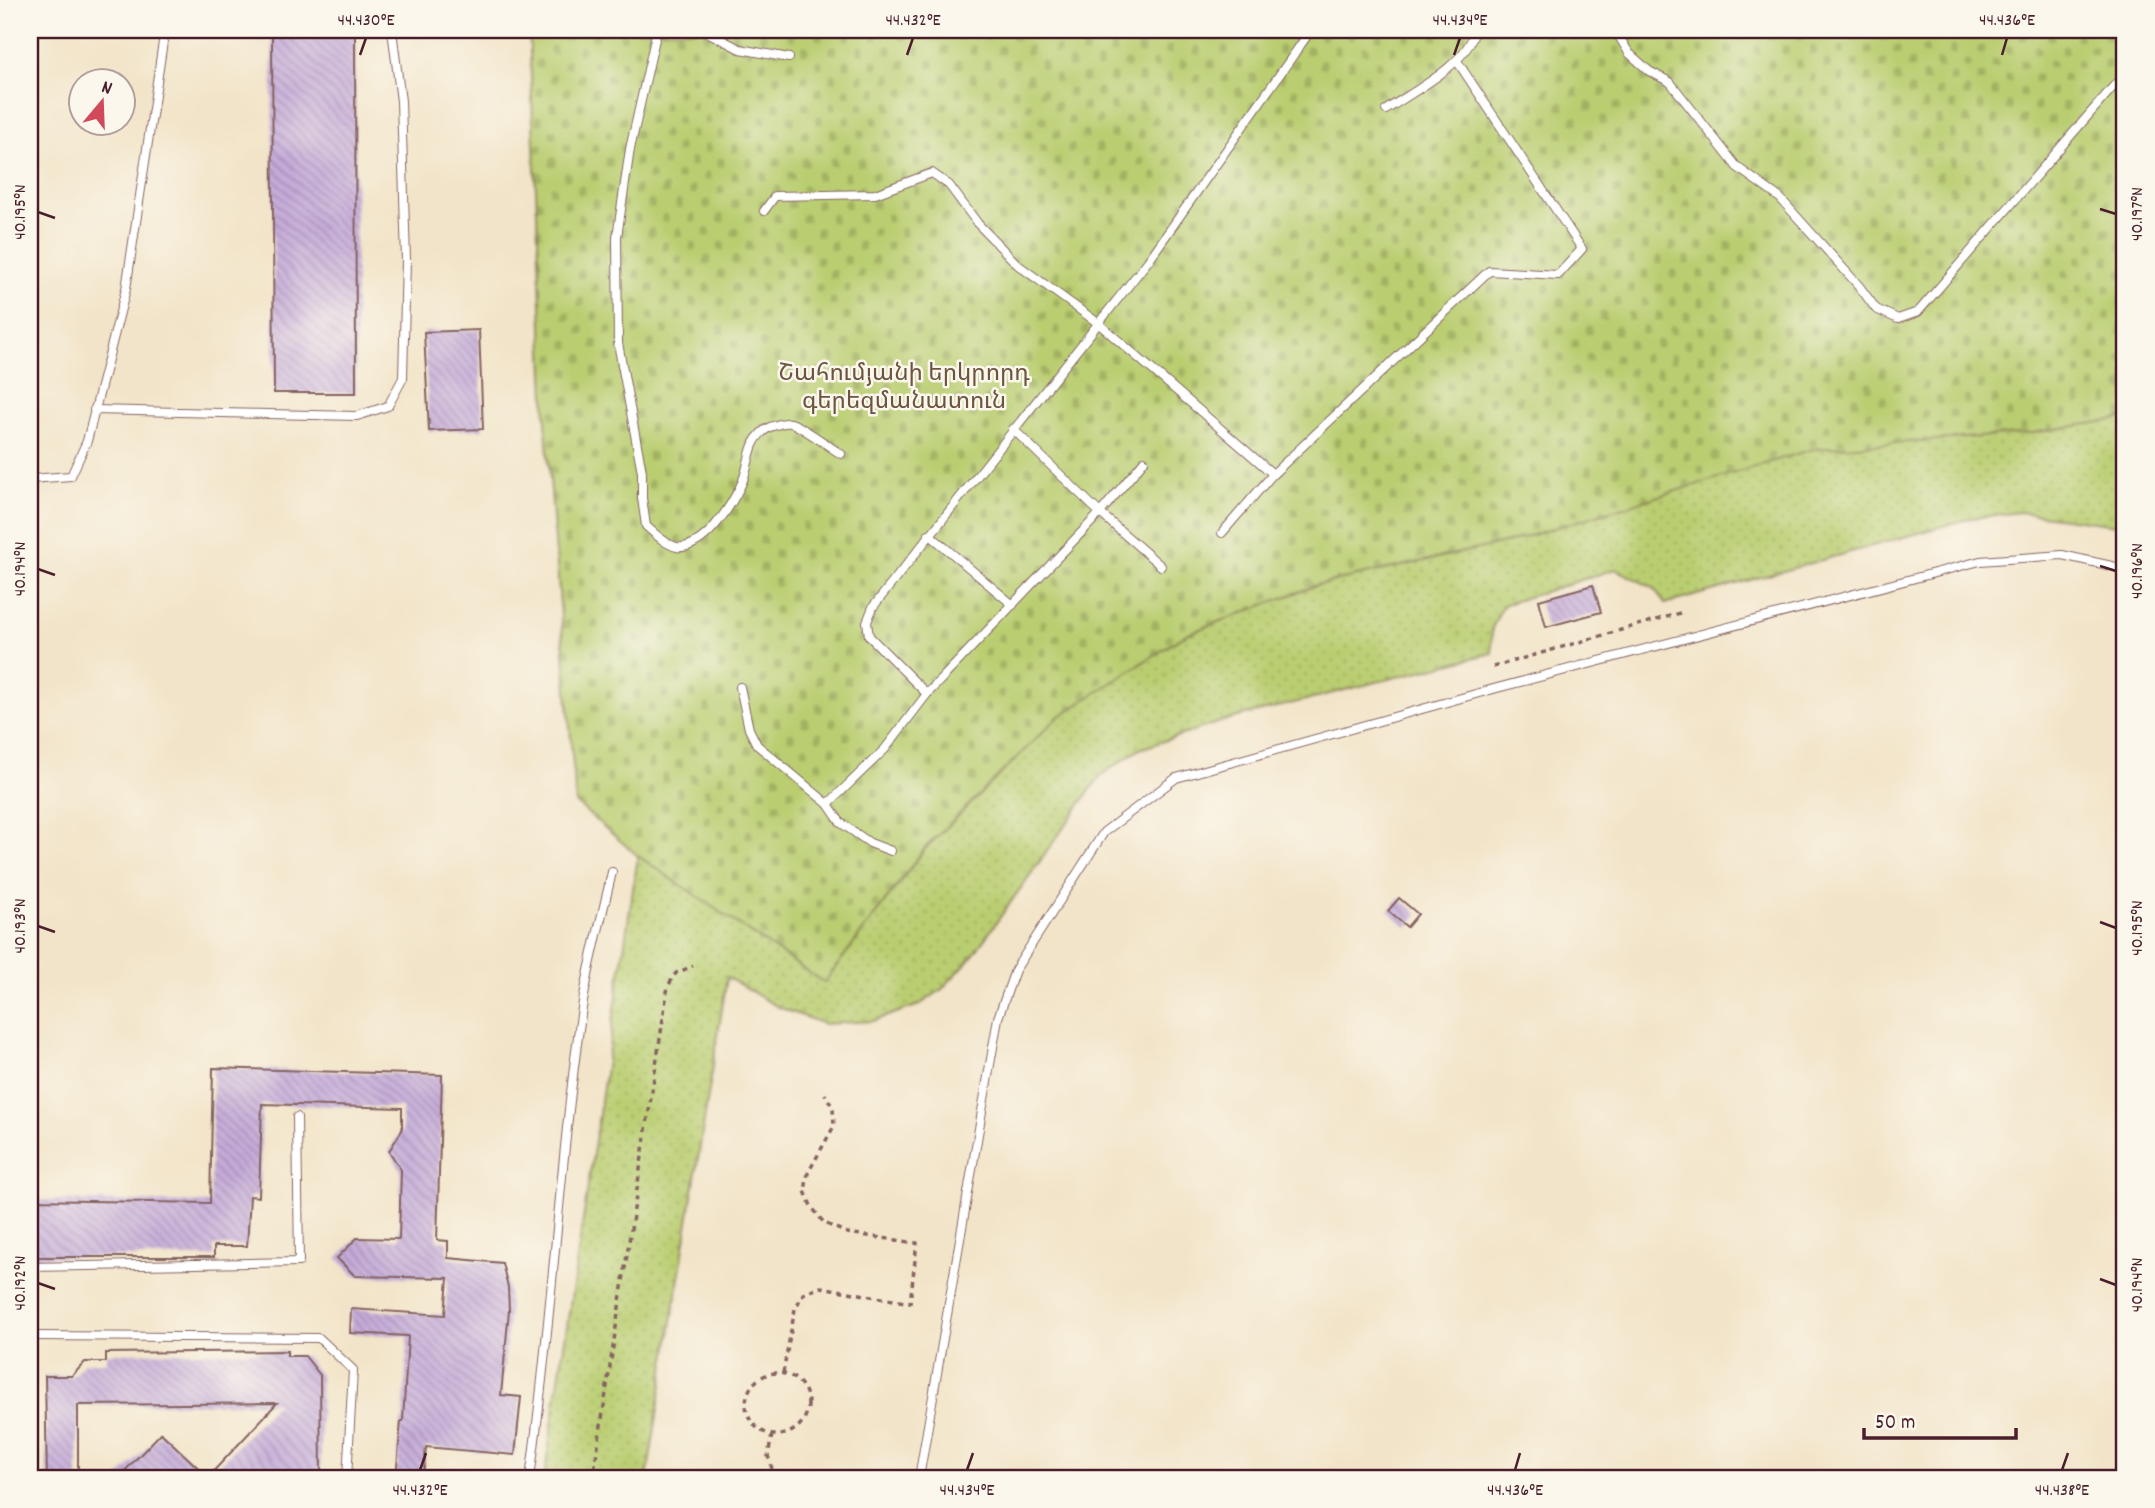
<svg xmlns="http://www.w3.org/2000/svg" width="2155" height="1508" font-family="Dekko,'Noto Sans Armenian',sans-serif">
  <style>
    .cemetery { fill: url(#cemetery-stones); stroke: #82764e; stroke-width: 2 }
    .park { fill: url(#park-dots); stroke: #82764e; stroke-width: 2 }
    .building { fill: url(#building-back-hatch) }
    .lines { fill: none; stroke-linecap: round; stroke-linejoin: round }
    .lane-casing { stroke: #856462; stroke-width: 10 }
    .path { stroke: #856462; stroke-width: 3.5; stroke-dasharray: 5 5; stroke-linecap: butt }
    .lane { stroke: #fff; stroke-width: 8 }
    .ticks { fill: none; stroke: #4a1f2b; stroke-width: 2.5 }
    .labels { text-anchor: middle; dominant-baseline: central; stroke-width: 5; stroke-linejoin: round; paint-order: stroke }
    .park-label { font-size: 24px; fill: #6c5440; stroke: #fbf7ec }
    .neatline { fill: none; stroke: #4a1f2b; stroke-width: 2.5 }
    .ticks-label { font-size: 18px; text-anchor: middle; fill: #4a1f2b }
  </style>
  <defs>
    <pattern id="cemetery-stones" width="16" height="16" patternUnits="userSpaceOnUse" patternTransform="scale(1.75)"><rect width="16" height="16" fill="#bace71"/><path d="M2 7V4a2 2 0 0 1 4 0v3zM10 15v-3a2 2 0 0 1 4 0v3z" fill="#a1b062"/></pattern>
    <pattern id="park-dots" width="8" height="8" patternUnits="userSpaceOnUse" patternTransform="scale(1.75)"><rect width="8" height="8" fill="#bace71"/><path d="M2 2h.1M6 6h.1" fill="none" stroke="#a1b062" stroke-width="1.8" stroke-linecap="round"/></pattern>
    <pattern id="building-back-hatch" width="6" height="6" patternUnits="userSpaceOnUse" patternTransform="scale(1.75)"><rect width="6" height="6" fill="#c5abd9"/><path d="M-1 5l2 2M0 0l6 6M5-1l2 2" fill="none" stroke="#a28bb0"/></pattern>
  </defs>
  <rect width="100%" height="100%" fill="#fbf7ec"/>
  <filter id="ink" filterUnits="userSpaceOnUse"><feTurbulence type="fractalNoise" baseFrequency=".0143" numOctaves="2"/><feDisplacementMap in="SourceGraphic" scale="14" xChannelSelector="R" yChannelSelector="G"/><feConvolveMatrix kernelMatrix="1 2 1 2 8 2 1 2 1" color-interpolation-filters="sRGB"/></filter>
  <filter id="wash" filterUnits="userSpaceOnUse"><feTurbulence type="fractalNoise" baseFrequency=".00686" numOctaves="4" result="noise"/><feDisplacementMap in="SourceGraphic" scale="28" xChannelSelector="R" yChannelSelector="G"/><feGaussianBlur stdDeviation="1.57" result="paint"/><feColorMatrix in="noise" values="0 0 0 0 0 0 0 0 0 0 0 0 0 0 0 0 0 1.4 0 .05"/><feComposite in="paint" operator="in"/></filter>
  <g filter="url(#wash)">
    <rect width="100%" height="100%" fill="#f2e4c8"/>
    <path class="cemetery" d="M529,30H2125V418L2033,433L1509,542L1317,585L1187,634L1057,718L925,848L824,983L638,856L576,803L547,442Z"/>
    <path class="park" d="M2125,418V526L2019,512L1972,518L1665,604L1654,588L1615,569L1503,605L1492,628V653L1226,720L1140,749L1101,775L971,958L941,990L919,1005L873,1021L824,1024L778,1007L727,977L647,1478H544L638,856L824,983L925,849L1057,718L1187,634L1317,585L1509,542L1813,449L2033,433Z"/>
    <g id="blocks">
      <g class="building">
        <path d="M272,30H355L356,393H274Z"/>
        <path d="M479,330L483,429L429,431L424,332Z"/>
        <path d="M1593,585L1601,612L1546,627L1539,600Z"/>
        <path d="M1399,898L1418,914L1407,927L1388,911Z"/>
        <path d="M213,1068L442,1075L437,1240L448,1241V1258L502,1263L508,1287L509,1310L501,1395L521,1397L515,1455L426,1447L423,1478H396L401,1421H403L408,1336L350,1333L351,1309L445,1315L448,1278L355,1276L337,1258L357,1238L399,1239L401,1170L389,1151L402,1130V1108L262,1104L259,1197L250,1196L247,1246H214V1257H34L31,1200L210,1203Z"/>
        <path d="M287,1351V1356H305L320,1375L321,1478H118L161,1433L208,1477L277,1403L78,1405V1478H47L45,1376H72L85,1362H106V1353Z"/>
      </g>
    </g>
  </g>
  <g filter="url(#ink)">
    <use href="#blocks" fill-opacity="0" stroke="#856462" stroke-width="2"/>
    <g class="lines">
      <defs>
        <g id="lane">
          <path d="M657,30L630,149L617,237L618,343L642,472V498L646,526C654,533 666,545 677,547C704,550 730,507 740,487C752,465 745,440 770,427C776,425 784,422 791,423C800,425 831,448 841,454"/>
          <path d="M703,30L740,49L789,58"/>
          <path d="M1615,30L1629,53L1649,71L1670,82L1737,167L1780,198L1859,286L1876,309L1898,319L1918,312L2125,73"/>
          <path d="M1386,110C1415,90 1467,65 1475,30"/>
          <path d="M764,211L775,196L875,194L932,173L949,185L978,224L1018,265L1098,323L1273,474"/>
          <path d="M94,410L357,416L388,406L403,378L406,260L401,101L392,30"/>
          <path d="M1013,429L1100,513L1161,566"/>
          <path d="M30,479L71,476L87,441L126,289L164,35L166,30"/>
          <path d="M1222,533L1273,474L1489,271L1558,275L1582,249L1457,61"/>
          <path d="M929,534L1013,605"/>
          <path d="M740,687L749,729L757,745L828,804L841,823L870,843L891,851"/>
          <path d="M927,694L869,636L867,622L873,607L1148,261L1311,30"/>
          <path d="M828,804L885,749L927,694L1100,513L1144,461"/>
          <path d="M30,1267L299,1262L297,1117"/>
          <path d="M30,1336L319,1338L353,1370L347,1478"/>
          <path d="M530,1478C552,1322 559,1164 582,1008C589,962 602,917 612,872"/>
          <path d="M919,1478L998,1018L1015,970L1104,832L1176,778L1497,688L1980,561L2062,555L2125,569"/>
        </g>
      </defs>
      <use href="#lane" class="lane-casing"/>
      <g class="path">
        <path d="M1493,667L1680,613"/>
        <circle cx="777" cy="1404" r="31"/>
        <path d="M783,1373L795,1309L803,1294L821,1287L910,1303L917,1243L847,1233L824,1223L811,1206L805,1191L808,1173L834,1126L833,1108L825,1094"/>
        <path d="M772,1435L768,1456L775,1478"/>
        <path d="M593,1478L668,986L676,973L693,966"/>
      </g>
      <use href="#lane" class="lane"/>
    </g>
  </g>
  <path class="ticks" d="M360,55L366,38M907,55L913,38M1454,55L1460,38M2002,55L2007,38M2100,209L2116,214M38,212L55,218M2100,566L2116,571M38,569L55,575M2100,922L2116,928M38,926L55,932M2100,1279L2116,1285M38,1283L55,1289M420,1470L426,1453M967,1470L973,1453M1515,1470L1520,1453M2062,1470L2068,1453"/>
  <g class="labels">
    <g class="park-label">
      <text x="904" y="375">Շահումյանի երկրորդ<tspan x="904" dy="28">գերեզմանատուն</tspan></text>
    </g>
  </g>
  <rect width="2155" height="1508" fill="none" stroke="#fbf7ec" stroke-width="77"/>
  <g transform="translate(102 102) rotate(19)"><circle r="33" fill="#fbf7ec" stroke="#b4a19f" stroke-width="2"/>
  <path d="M0-5L12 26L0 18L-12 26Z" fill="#d1495b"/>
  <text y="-10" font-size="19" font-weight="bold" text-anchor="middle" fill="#4a1f2b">N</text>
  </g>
  <path d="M1864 1428v10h152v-10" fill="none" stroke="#4a1f2b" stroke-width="3.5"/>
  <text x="1875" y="1428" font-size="21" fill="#4a1f2b" stroke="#fbf7ec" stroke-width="5" paint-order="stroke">50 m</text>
  <rect x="38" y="38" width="2078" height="1432" class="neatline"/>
  <g class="ticks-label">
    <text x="366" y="25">44.430°E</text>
    <text x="913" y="25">44.432°E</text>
    <text x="1460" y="25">44.434°E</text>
    <text x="2007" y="25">44.436°E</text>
    <text transform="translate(19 212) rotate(-90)" y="6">40.195°N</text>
    <text transform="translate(2136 214) rotate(-90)" y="6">40.197°N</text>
    <text transform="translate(19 569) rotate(-90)" y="6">40.194°N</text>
    <text transform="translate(2136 571) rotate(-90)" y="6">40.196°N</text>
    <text transform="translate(19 926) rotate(-90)" y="6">40.193°N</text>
    <text transform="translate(2136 928) rotate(-90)" y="6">40.195°N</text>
    <text transform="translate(19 1283) rotate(-90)" y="6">40.192°N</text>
    <text transform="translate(2136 1285) rotate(-90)" y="6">40.194°N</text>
    <text x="420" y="1495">44.432°E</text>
    <text x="967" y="1495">44.434°E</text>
    <text x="1515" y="1495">44.436°E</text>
    <text x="2062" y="1495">44.438°E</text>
  </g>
</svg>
